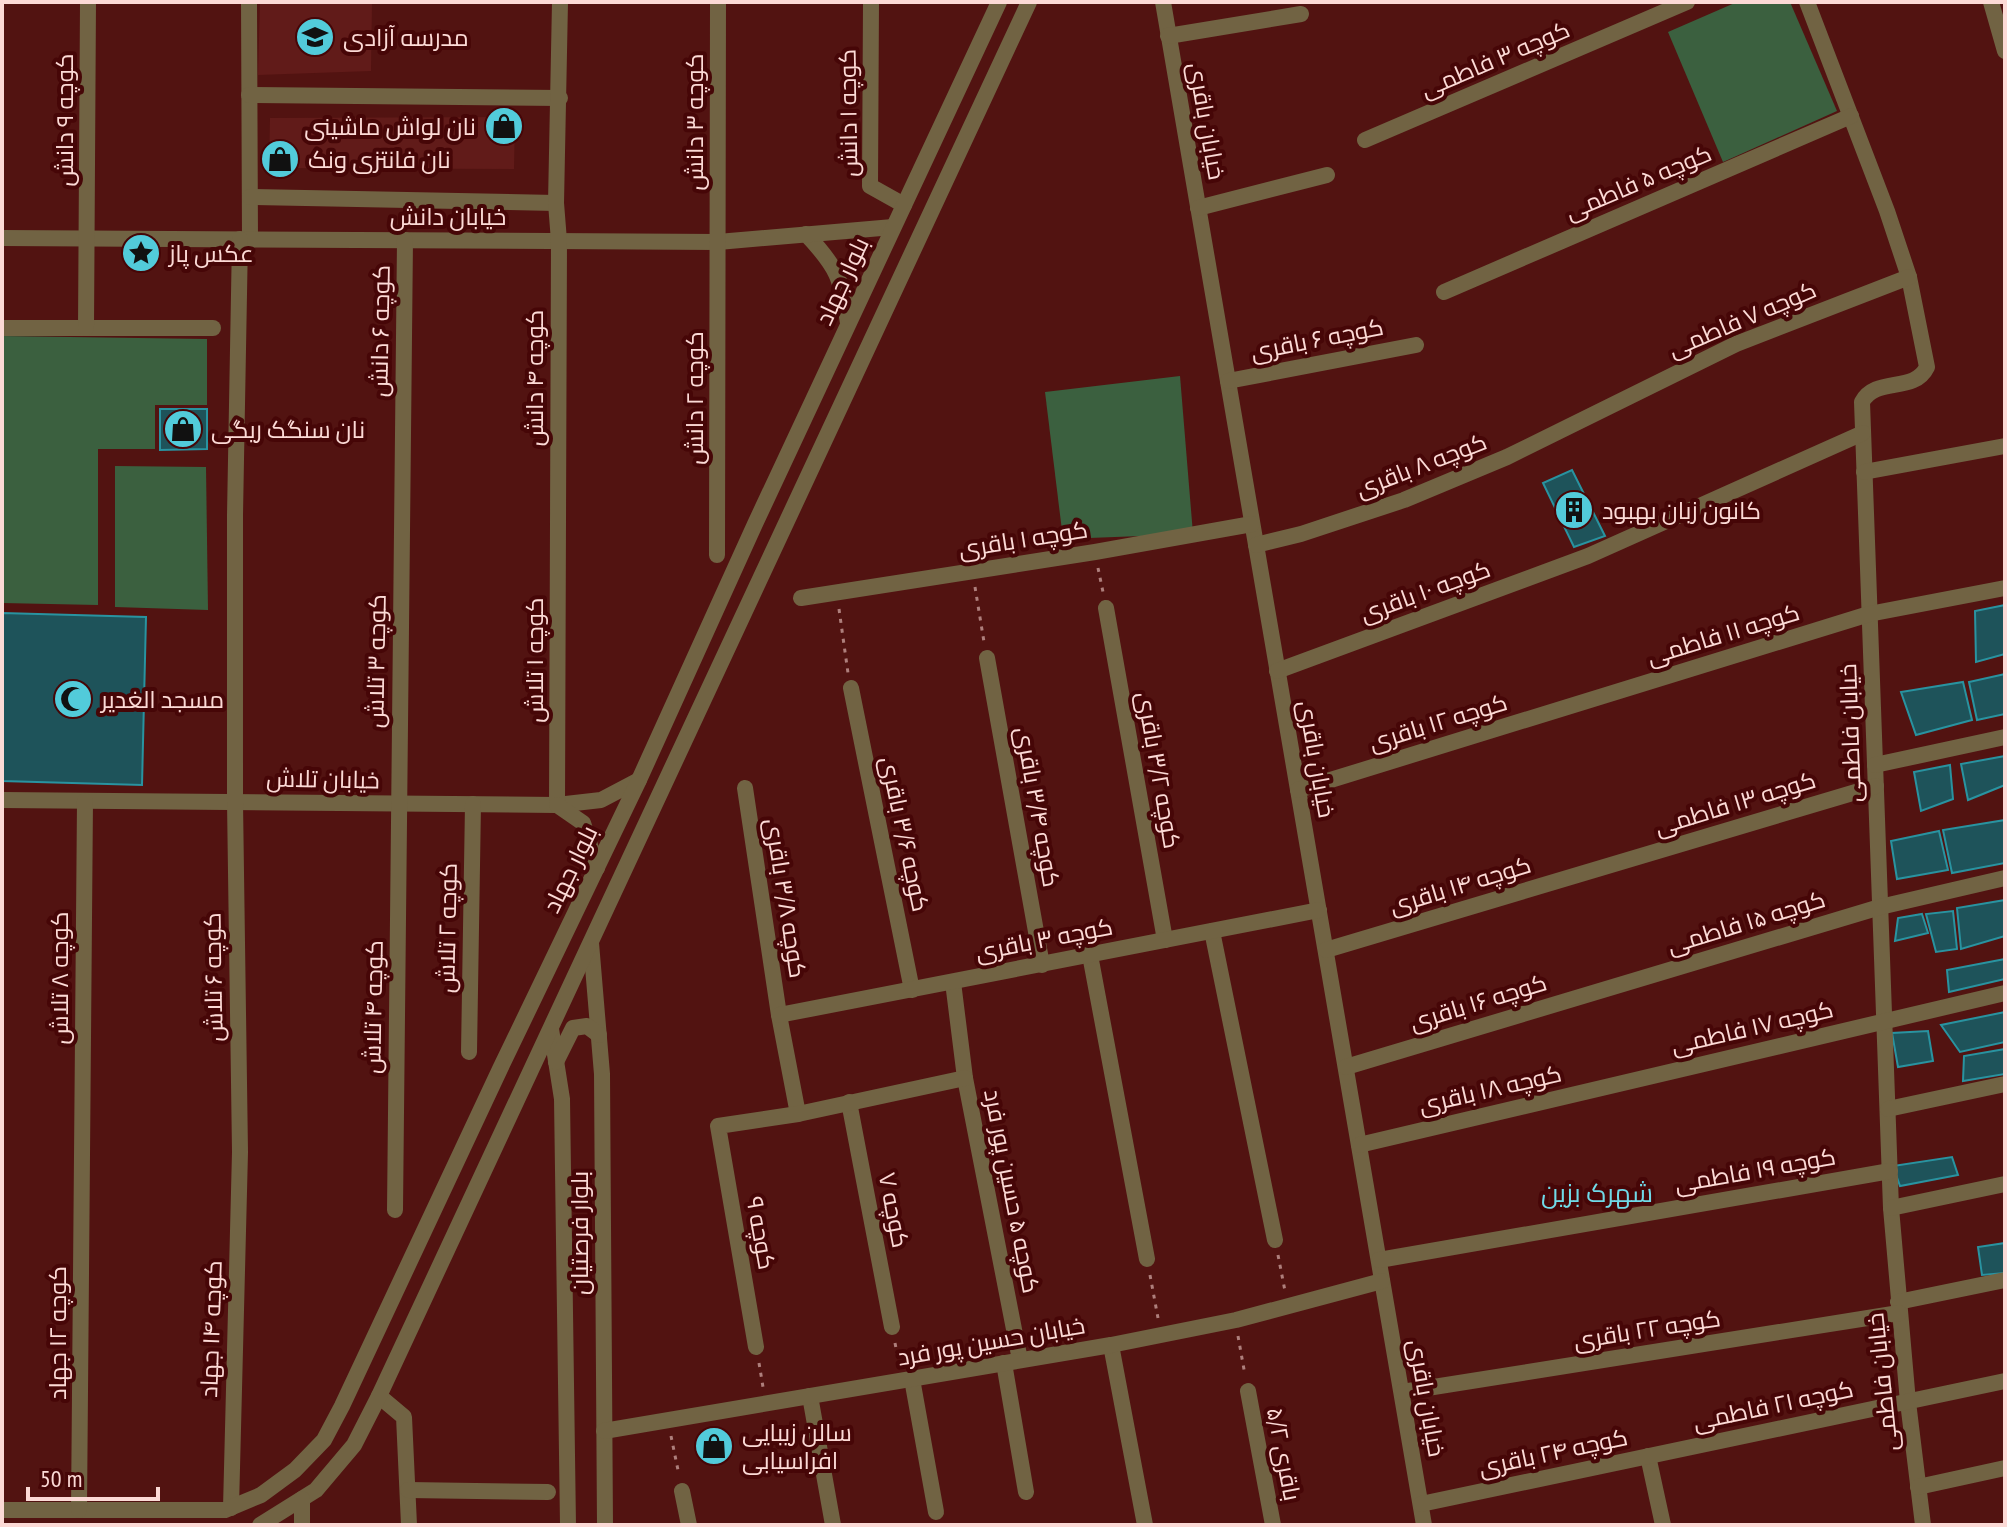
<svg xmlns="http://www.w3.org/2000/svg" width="2007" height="1527" font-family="'PT Sans Narrow',Cairo,sans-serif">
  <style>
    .built { fill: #611b19 }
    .green { fill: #3b603f }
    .building { fill: #1e535a; stroke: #2993a0; stroke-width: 2 }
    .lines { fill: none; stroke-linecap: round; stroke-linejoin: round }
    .path { stroke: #ae7f7c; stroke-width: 3; stroke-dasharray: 4 6; stroke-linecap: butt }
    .minor { stroke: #716343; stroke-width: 16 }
    .labels { text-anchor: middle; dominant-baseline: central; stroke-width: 8; stroke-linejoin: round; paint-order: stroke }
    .poi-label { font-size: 24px; fill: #fcdad6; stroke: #460607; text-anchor: start }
    .street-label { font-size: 24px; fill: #fcdad6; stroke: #460607 }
    .neighbourhood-label { font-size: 26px; fill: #70dae8; stroke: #460607 }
  </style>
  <rect width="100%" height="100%" fill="#521311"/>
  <g class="built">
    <path d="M260,2H372L371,71L258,75Z"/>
    <path d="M515,117L514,169L269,168L270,118Z"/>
  </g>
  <g class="green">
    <path d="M1737,2H1790L1837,111L1723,162L1668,32Z"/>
    <path d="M2,336L207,339V405H155V449H98V605L2,603Z"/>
    <path d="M1180,376L1193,534L1063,539L1045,392Z"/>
    <path d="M115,466L206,467L208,610L115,607Z"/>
  </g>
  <g class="building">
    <path d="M160,409H207V449L160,450Z"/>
    <path d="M1572,470L1605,536L1574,547L1543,483Z"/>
    <path d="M2005,605V654L1976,662L1975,611Z"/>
    <path d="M2,613L146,617L142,785L2,781Z"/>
    <path d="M2005,674V714L1977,720L1969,682Z"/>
    <path d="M1963,682L1972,720L1916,735L1901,692Z"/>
    <path d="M2005,756V785L1968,800L1961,764Z"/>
    <path d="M1950,765L1953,799L1921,811L1914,772Z"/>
    <path d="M2005,820V863L1952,873L1943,830Z"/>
    <path d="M1939,831L1948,870L1897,879L1891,841Z"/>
    <path d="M2005,900V936L1961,949L1957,908Z"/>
    <path d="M1953,911L1957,949L1936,952L1926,914Z"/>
    <path d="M1922,914L1928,933L1895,941L1898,918Z"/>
    <path d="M2005,959V979L1949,992L1947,970Z"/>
    <path d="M2005,1012V1042L1960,1052L1941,1025Z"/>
    <path d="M1928,1031L1933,1061L1898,1067L1892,1033Z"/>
    <path d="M2005,1049V1074L1963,1081L1964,1056Z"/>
    <path d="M1952,1157L1958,1175L1900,1186L1893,1166Z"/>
    <path d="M2005,1243V1273L1982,1275L1978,1247Z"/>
  </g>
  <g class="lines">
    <g class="path">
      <path d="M1098,568L1103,592"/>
      <path d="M975,587L984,642"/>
      <path d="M839,609L848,673"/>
      <path d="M1278,1255L1285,1291"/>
      <path d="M1150,1275L1158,1318"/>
      <path d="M1238,1336L1245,1375"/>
      <path d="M895,1343L899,1363"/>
      <path d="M759,1363L763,1387"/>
      <path d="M671,1436L679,1475"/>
    </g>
    <g class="minor">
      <path d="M249,2L250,241"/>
      <path d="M871,2L870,186L904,205"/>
      <path d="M1163,2L1424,1525"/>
      <path d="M1807,2L1887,211L1909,277L1927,367C1914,394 1876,376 1862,402L1891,1208L1908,1402L1923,1525"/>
      <path d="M1991,2L2005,51"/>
      <path d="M1168,36L1301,14"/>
      <path d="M249,95L560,98"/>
      <path d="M1365,140L1687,2"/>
      <path d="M250,197L556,203"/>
      <path d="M1198,208L1327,175"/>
      <path d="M806,234C838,268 841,278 848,323"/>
      <path d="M2,238L718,242L893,227"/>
      <path d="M1444,292L1851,116"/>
      <path d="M2,328H213"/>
      <path d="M86,328L88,2"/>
      <path d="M1228,381L1416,345"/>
      <path d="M1864,472L2005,446"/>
      <path d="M1256,545L1301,534L1404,500L1507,457L1736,344L1909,277"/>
      <path d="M717,555L718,2"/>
      <path d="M801,598L1095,552L1252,524"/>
      <path d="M1106,608L1165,940"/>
      <path d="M987,658L1042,965"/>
      <path d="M1277,671L1588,556L1863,433"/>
      <path d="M851,688L912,990"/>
      <path d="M1875,765L2005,737"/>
      <path d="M745,788L779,1015L798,1114"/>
      <path d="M1298,790L1869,614L2005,588"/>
      <path d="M2,800L557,805L601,800L639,780"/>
      <path d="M557,805L559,241L556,203L560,2"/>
      <path d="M557,805L583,823L597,868"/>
      <path d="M1212,931L1275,1240"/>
      <path d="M591,943L602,1074L605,1525"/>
      <path d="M1326,950L1876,786"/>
      <path d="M1090,955L1147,1259"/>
      <path d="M953,982L965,1078L1020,1360"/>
      <path d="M779,1015L1319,910"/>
      <path d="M551,1029L562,1099L568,1525"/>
      <path d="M469,1052L473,804"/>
      <path d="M556,1062L573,1028L587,1026L599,1035"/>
      <path d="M1346,1067L1880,907L2005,878"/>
      <path d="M849,1102L892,1327"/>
      <path d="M1888,1109L2005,1084"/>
      <path d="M1359,1145L2005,993"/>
      <path d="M1891,1208L2005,1184"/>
      <path d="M395,1210L405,240"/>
      <path d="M1379,1260L1890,1171"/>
      <path d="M1898,1302L2005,1280"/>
      <path d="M1111,1345L1145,1525"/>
      <path d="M756,1347L718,1126L798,1114L965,1078"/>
      <path d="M1004,1363L1026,1492"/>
      <path d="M912,1379L936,1512"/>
      <path d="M1248,1391L1273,1525"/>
      <path d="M1402,1392L1899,1313"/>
      <path d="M379,1396L404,1417L409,1525"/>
      <path d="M810,1396L833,1525"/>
      <path d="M604,1431L1111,1345L1236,1320L1382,1281"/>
      <path d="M1648,1456L1663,1525"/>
      <path d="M1918,1487L2005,1468"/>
      <path d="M408,1490L548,1492"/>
      <path d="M682,1491L689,1525"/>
      <path d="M1421,1504L2005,1381"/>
      <path d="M231,1508L240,1152L235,802V515L240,239"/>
      <path d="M2,1510H225L261,1495L295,1470L324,1440L342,1406L500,1069L639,780L755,524L999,2"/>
      <path d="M79,1510L85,801"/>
      <path d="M260,1525L316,1490L354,1445L379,1396L1029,2"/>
      <path d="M302,1525V1499"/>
    </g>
  </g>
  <defs>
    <symbol id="school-disc" viewBox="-11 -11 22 22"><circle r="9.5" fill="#52cbda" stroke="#460607"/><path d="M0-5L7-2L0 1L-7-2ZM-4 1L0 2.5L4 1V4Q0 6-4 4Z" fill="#111"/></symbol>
    <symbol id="shop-disc" viewBox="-11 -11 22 22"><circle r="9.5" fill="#52cbda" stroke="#460607"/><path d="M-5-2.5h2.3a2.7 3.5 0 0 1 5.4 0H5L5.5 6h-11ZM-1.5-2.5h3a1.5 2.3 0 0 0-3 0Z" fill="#111"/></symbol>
    <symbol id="sight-disc" viewBox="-11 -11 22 22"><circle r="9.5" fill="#52cbda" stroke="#460607"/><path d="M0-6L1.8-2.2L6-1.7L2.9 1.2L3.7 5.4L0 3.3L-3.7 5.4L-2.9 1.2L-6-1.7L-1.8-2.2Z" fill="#111"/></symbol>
    <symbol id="building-disc" viewBox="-11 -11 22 22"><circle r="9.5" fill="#52cbda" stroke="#460607"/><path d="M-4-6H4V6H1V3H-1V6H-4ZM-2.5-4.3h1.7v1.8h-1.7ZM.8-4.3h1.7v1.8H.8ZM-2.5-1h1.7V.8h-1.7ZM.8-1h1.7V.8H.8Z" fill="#111"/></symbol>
    <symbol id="mosque-disc" viewBox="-11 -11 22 22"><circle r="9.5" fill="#52cbda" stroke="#460607"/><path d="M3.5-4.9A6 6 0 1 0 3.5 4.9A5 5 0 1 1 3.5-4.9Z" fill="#111"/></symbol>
  </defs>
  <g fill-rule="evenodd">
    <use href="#school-disc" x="293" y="15" width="44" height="44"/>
    <use href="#shop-disc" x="482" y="104" width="44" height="44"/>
    <use href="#shop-disc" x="258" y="137" width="44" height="44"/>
    <use href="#sight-disc" x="119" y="231" width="44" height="44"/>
    <use href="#shop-disc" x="161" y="407" width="44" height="44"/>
    <use href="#building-disc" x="1552" y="488" width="44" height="44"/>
    <use href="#mosque-disc" x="51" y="677" width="44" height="44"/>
    <use href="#shop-disc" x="692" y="1424" width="44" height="44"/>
  </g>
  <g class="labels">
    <g class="poi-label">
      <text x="343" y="37">مدرسه آزادی</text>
      <text x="476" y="126" text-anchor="end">نان لواش ماشينى</text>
      <text x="308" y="159">نان فانتزى ونک</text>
      <text x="169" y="253">عکس پاز</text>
      <text x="211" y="429">نان سنگک ریگی</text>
      <text x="1602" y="510">کانون زبان بهبود</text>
      <text x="101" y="699">مسجد الغدیر</text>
      <text x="742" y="1432">سالن زیبایی<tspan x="742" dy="28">افراسیابی</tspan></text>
    </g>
    <g class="street-label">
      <text transform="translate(1495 59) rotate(-23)">کوچه ۳ فاطمی</text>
      <text transform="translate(848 113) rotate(-91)">کوچه ۱ دانش</text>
      <text transform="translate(64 120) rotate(-90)">کوچه ۹ دانش</text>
      <text transform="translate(1207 121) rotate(80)">خیابان باقری</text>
      <text transform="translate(694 122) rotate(-90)">کوچه ۳ دانش</text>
      <text transform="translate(1638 182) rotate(-23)">کوچه ۵ فاطمی</text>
      <text x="448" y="216">خیابان دانش</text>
      <text transform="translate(842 281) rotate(-65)">بلوار جهاد</text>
      <text transform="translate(1742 319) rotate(-23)">کوچه ۷ فاطمی</text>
      <text transform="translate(380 331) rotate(-89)">کوچه ۶ دانش</text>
      <text transform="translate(1317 339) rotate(-11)">کوچه ۶ باقری</text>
      <text transform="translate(534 378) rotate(-90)">کوچه ۴ دانش</text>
      <text transform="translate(694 398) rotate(-90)">کوچه ۲ دانش</text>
      <text transform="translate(1421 465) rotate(-21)">کوچه ۸ باقری</text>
      <text transform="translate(1023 539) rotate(-9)">کوچه ۱ باقری</text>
      <text transform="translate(1425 591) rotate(-20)">کوچه ۱۰ باقری</text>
      <text transform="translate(1723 634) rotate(-17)">کوچه ۱۱ فاطمی</text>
      <text transform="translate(534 660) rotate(-90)">کوچه ۱ تلاش</text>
      <text transform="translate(376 661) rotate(-89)">کوچه ۳ تلاش</text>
      <text transform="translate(1438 722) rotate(-17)">کوچه ۱۲ باقری</text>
      <text transform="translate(1850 733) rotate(-92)">خیابان فاطمی</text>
      <text transform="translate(1317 759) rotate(80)">خیابان باقری</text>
      <text transform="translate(1159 770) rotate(80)">کوچه ۳/۲ باقری</text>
      <text transform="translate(323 779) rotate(1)">خیابان تلاش</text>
      <text transform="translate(1735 803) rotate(-17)">کوچه ۱۳ فاطمی</text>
      <text transform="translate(1038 807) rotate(80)">کوچه ۳/۴ باقری</text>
      <text transform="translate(905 834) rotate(78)">کوچه ۳/۶ باقری</text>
      <text transform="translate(570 869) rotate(-64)">بلوار جهاد</text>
      <text transform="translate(1460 885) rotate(-17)">کوچه ۱۴ باقری</text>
      <text transform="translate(786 898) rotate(81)">کوچه ۳/۸ باقری</text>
      <text transform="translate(1746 922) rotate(-17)">کوچه ۱۵ فاطمی</text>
      <text transform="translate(447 928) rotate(-89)">کوچه ۲ تلاش</text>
      <text transform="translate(1044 939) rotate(-11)">کوچه ۳ باقری</text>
      <text transform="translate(213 977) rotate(-91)">کوچه ۶ تلاش</text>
      <text transform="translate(59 978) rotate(-90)">کوچه ۸ تلاش</text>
      <text transform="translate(1478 1002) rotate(-17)">کوچه ۱۶ باقری</text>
      <text transform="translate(373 1007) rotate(-89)">کوچه ۴ تلاش</text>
      <text transform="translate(1752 1027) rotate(-13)">کوچه ۱۷ فاطمی</text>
      <text transform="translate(1490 1089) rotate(-13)">کوچه ۱۸ باقری</text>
      <text transform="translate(1755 1170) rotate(-10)">کوچه ۱۹ فاطمی</text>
      <text transform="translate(1012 1191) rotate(79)">کوچه ۵ حسین پور فرد</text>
      <text transform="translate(894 1210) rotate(79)">کوچه ۷</text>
      <text transform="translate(579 1233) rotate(-90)">بلوار فرصتیان</text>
      <text transform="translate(761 1233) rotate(80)">کوچه ۹</text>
      <text transform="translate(211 1329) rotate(-88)">کوچه ۱۴ جهاد</text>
      <text transform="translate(1647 1329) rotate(-9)">کوچه ۲۲ باقری</text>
      <text transform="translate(57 1333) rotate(-90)">کوچه ۱۲ جهاد</text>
      <text transform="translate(991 1341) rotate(-10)">خیابان حسین پور فرد</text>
      <text transform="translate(1882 1382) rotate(-96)">خیابان فاطمی</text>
      <text transform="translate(1427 1398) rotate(80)">خیابان باقری</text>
      <text transform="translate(1773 1405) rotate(-12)">کوچه ۲۱ فاطمی</text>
      <text transform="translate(1553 1452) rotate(-12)">کوچه ۲۴ باقری</text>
      <text transform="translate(1284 1454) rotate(79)">باقری ۵/۲</text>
    </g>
    <g class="neighbourhood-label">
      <text x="1597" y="1192">شهرک بزین</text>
    </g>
  </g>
  <rect width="2007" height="1527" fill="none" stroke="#fcdad6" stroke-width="8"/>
  <path d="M28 1487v12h130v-12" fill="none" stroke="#fcdad6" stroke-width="4"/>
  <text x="40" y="1487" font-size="24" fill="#fcdad6" stroke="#460607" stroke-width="6" paint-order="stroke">50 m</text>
</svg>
